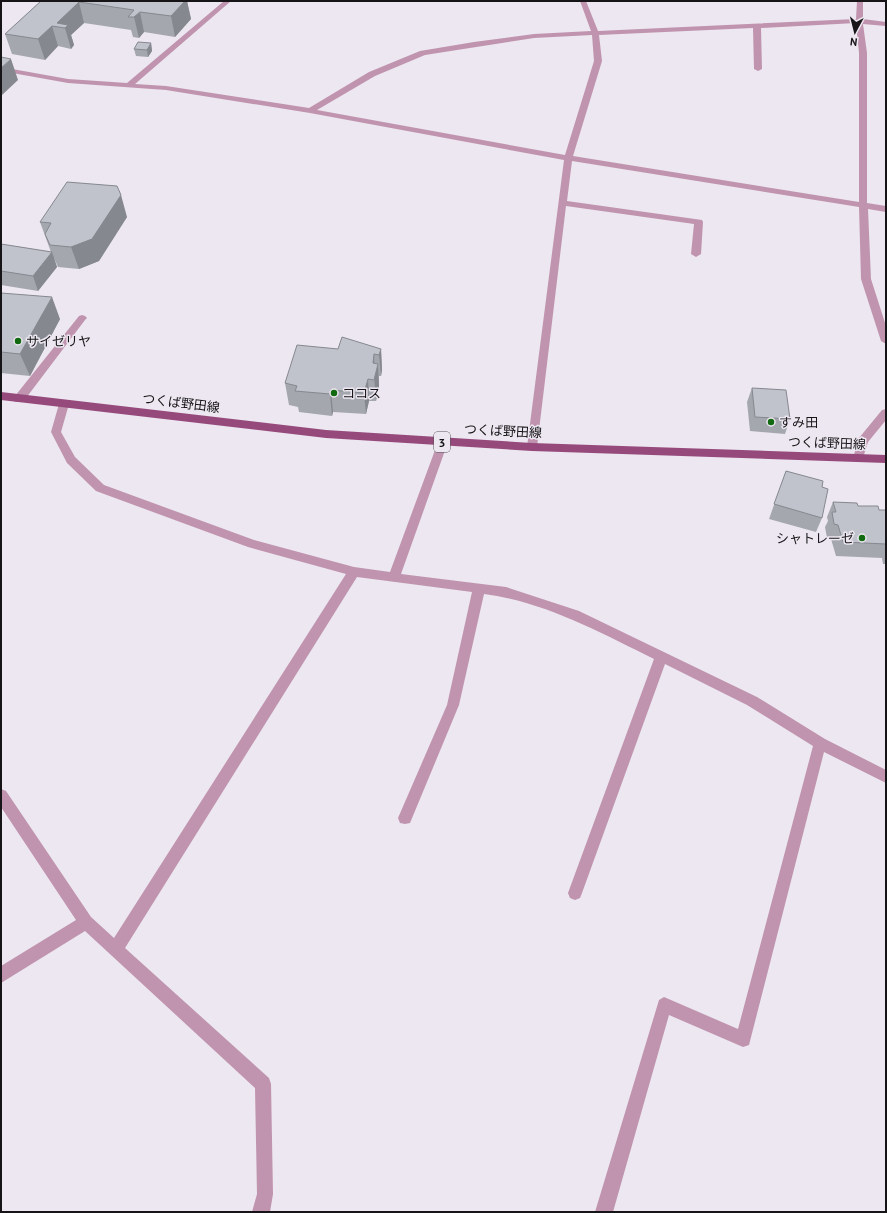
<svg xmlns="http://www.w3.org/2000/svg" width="887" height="1213" font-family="'PT Sans','Noto Sans JP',sans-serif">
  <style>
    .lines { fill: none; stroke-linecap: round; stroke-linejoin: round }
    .minor { fill: #c094ae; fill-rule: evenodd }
    .major { fill: #964a7c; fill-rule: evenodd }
    .wall { fill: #a5a7af }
    .shaded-wall { fill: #86888f }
    .building { fill: #c0c2cc; stroke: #86888f }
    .poi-dot { fill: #116910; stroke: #ece7f0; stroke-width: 1.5 }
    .labels { text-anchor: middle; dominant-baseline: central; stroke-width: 3; stroke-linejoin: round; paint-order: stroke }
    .shield { fill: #ece7f0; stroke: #565358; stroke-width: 1 }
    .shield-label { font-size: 12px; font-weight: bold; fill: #161417 }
    .poi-label { font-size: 13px; fill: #161417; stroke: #ece7f0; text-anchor: start }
    .street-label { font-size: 13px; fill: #161417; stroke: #ece7f0 }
  </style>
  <rect width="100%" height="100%" fill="#ece7f0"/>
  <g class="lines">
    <g class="minor">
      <path d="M224,1H231L135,84L166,86L309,108L369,72L420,51L474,42L534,34L591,31L580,1H586L598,31L856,19L857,1H863V19L886,22V26L863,24L867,53V203L886,206V212L868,209L871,279L886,326V344L881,341L861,279L859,207L572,161L567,201L702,220L703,222L701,254L696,257L691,254L694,224L566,206L537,447L536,450H528L527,447L564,160L310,113L166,90L68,83L1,71V67L68,79L127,83ZM856,23L859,53V202L573,156L602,61L599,35L753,28L754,69L758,71L762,69L761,28ZM592,35L594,61L565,155L317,110L375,76L425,55L534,38Z"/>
      <path d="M82,315L85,316L87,318L85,320L23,402H15L14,399L15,396L79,316Z"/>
      <path d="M64,400L68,401L69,404L61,432L75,457L104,485L254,540L354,567L390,572L438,442L439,439H447L448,442L401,574L506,587L579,611L757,697L825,739L886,770V783L824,752L749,1045L743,1047L669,1015L613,1212H595L659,1000L664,997L738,1029L813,746L747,705L665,664L582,893L580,898L575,900L570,898L568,893L654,659C599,632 545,602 484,594L459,705L410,823L405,824L400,823L398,818L447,705L472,592L357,577L125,948L269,1078L271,1084L273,1194L270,1212H252L257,1194L255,1088L85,931L1,983V966L76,920L1,807V789L6,791L91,917L114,938L346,574L248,547L96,491L67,463L51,432L59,404L60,401Z"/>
      <path d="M886,409V420L868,442L862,461H854L853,458L859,438L882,410Z"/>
    </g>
    <path class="major" d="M1,392L326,430L532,443L886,455V463L532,451L326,438L1,400Z"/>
  </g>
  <g class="wall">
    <path d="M41,1H187L191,19L175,37L144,32L139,38L133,37L131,30L84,23L71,35L74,45L71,49L58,46L45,60L12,54L5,34Z"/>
    <path d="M151,43L152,51L148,57L136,56L134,49Z"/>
    <path d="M127,217L99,261L79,269L58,267L54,258L57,267L38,291L1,285V244L51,252L40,222Z"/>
    <path d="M1,293L60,319L30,376L1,373Z"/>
    <path d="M338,349H381L382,370L381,376H379V386L376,401H369L366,414L333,412L332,416L299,412L298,407L289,405L285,383Z"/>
    <path d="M752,388L790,419L785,434L750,431L747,402Z"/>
    <path d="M786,471L822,487V518L816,532L769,519Z"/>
    <path d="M833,502L879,510H886V564H883L882,558L836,556L831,539L827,538L825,527L828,521L827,517Z"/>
  </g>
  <g class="shaded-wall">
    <path d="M185,1H187L191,19L175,37L171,16Z"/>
    <path d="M79,2L84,23L71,35L74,45L71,49L65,28L57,23Z"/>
    <path d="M140,12L144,32L139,38L134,17Z"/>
    <path d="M52,26L58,46L45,60L38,39Z"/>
    <path d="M151,43L152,51L148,57L147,50Z"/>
    <path d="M11,59L18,80L1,96V68Z"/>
    <path d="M121,195L127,217L99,261L79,269L71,247Z"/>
    <path d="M52,252L57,267L38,291L33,276Z"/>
    <path d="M52,297L60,319L30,376L20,354Z"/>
    <path d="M381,349L382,370L381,376L379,355Z"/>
    <path d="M374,354L375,375L378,364L379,386L376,401L373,363Z"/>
    <path d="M368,379L369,401L366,414L364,393Z"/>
    <path d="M331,390L333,412L332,416L330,394Z"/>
  </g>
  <g class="building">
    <path d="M41,1H185L171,16L140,12L134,17H128L134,10L79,2L57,23L68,25L65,28L52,26L38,39L5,34Z"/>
    <path d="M138,42L151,43L147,50L134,49Z"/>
    <path d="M1,57L11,59L1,68Z"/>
    <path d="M67,182L117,186L121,195L92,239L71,247L50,245L45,234L51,223L40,222Z"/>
    <path d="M1,244L52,252L33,276L1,271Z"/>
    <path d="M1,293L52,297L20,354L1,352Z"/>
    <path d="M342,337L381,349L379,355L374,354L373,363L378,364L374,380L368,379L364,393L331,390L330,394L295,391L297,386L285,383L297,345L338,349Z"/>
    <path d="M752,388L786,390L790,419L755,417Z"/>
    <path d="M786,471L823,481L822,487L828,489L822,518L774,504Z"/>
    <path d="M833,502L857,503L858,506H878L879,510H886V544L843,542L838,525L834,524L832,512H836Z"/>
  </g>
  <g class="poi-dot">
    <circle cx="18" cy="341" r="4"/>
    <circle cx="334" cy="393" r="4"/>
    <circle cx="771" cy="422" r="4"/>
    <circle cx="862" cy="538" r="4"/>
  </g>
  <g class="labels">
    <rect class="shield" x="434" y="432" width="16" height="20" rx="3"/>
    <g class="shield-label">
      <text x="442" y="442">3</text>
    </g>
    <g class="poi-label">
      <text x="26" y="341">サイゼリヤ</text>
      <text x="342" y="393">ココス</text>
      <text x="779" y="422">すみ田</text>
      <text x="854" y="538" text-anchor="end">シャトレーゼ</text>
    </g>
    <g class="street-label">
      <text transform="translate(181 403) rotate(7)">つくば野田線</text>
      <text transform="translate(503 431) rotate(3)">つくば野田線</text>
      <text transform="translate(827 443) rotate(2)">つくば野田線</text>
    </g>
  </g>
  <rect width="887" height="1213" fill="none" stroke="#161417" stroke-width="4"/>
  <g transform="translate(855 32) rotate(187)" stroke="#ece7f0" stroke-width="3" paint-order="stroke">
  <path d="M0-3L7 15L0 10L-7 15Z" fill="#161417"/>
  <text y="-6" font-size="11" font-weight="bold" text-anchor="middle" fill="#161417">N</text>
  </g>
</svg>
